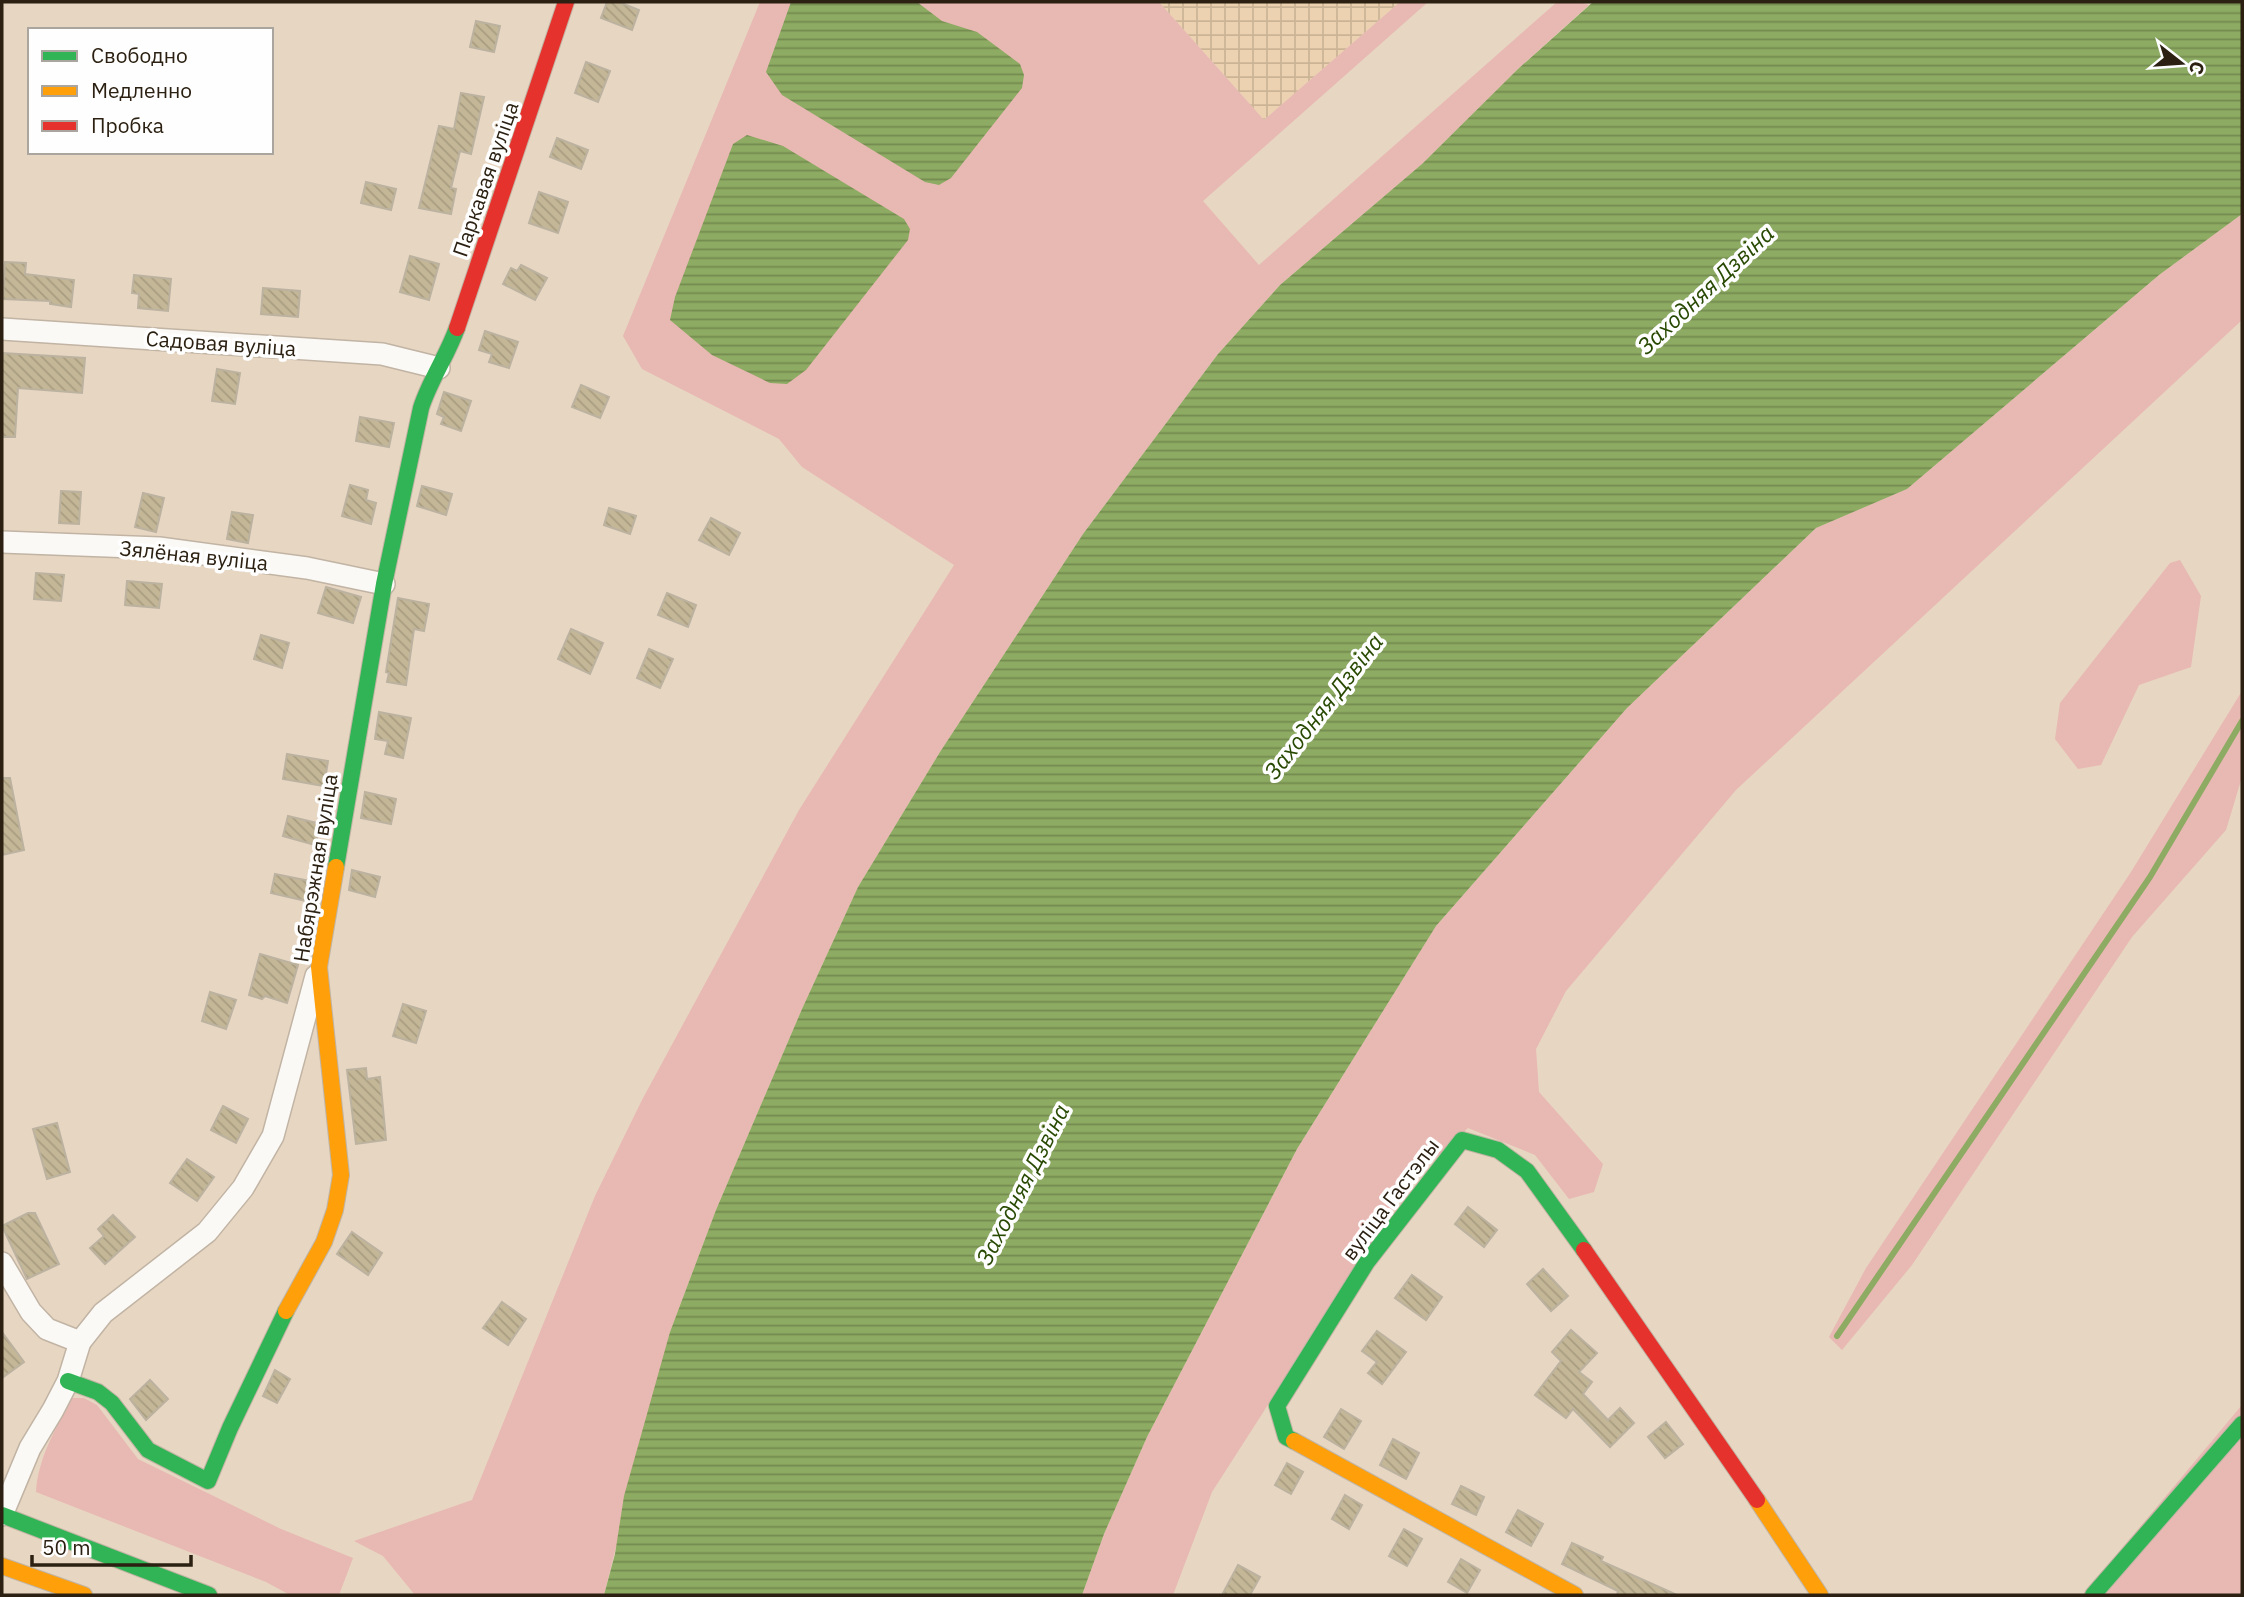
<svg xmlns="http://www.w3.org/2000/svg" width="2244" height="1597" font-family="'IBM Plex Sans',sans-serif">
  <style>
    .industrial { fill: url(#industrial-grid) }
    .grass { fill: #e8b8b3 }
    .water { fill: url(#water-rules) }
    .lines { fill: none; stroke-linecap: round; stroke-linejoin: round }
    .stream { stroke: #8dab62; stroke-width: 6 }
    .building { fill: url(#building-back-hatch); stroke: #bcb2a0; stroke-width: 2 }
    .street-casing { stroke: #c1b4a4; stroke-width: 24 }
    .fast-casing { stroke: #c1b4a4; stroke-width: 18 }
    .slow-casing { stroke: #c1b4a4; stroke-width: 18 }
    .jam-casing { stroke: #c1b4a4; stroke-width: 18 }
    .street { stroke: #fbf9f6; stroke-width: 21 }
    .fast { stroke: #30b455; stroke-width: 16 }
    .slow { stroke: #ff9f0a; stroke-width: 16 }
    .jam { stroke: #e5322d; stroke-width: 16 }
    .labels { text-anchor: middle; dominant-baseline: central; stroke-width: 7; stroke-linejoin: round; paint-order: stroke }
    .street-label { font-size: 21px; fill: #2b2011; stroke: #fefefe }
    .water-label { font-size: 23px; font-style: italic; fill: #284902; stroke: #fefefe }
  </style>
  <defs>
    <pattern id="industrial-grid" width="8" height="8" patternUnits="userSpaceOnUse" patternTransform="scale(1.75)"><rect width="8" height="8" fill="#ecd2b0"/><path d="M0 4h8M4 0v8" fill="none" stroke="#cbb496"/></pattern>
    <pattern id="water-rules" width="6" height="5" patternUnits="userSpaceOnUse" patternTransform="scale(1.75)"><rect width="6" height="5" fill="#8dab62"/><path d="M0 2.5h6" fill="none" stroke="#738b4f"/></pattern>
    <pattern id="building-back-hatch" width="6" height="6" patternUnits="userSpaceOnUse" patternTransform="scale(1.75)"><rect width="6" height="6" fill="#c4b797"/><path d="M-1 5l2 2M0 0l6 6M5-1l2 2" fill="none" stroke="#a99d81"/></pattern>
  </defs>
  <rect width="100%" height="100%" fill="#e7d6c1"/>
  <path class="industrial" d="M1159,2H1400L1264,120Z"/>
  <g class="grass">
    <path d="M760,2H1159L1264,120L1400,2H1428L1203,201L1259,265L1557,2H1580L1589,5L1518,69L1422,164L1280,285L1218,354L1083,534L940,752L858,887L802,1009L716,1210L670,1332L604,1595H415L383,1556L354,1541L472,1500L595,1196L642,1100L799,810L954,565L802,467L779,439L642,369L623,336Z"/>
    <path d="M2242,214V320L1736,790L1566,991L1536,1049L1539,1092L1603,1164L1594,1192L1569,1199L1535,1155L1468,1128L1412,1180L1212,1492L1173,1595H1082L1104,1534L1147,1437L1297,1149L1436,926L1627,708L1816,528L1907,489L2159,275Z"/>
    <path d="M2180,560L2201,596L2191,667L2139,685L2101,765L2078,769L2055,739L2060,703L2170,563Z"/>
    <path d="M2242,691V777L2226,830L2132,937L1912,1265L1842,1350L1829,1337L1866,1268L2131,872Z"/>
    <path d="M72,1398H84L97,1405L138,1459L281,1529L353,1558L339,1595H290L266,1582L36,1492C38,1458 56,1428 72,1398Z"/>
    <path d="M2242,1405V1595H2083Z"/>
  </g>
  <g class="water">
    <path d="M791,2H917L942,21L977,32L1020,64L1024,75L1022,88L951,178L939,185L925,182L782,95L766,72Z"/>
    <path d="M1593,2H2242V214L2159,275L1907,489L1816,528L1627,708L1436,926L1297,1149L1147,1437L1104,1534L1082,1595H604L615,1554L624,1496L670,1332L716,1210L802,1009L858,887L940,752L1083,534L1218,354L1280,285L1422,164L1518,69Z"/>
    <path d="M747,135L783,146L904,219L910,229L908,240L806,370L787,384L770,383L712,355L670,320L675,297L733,144Z"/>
  </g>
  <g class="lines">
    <path class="stream" d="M1837,1336L2150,877L2242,721"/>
  </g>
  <g class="building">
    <path d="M607,2H619L639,10L632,30L601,18Z"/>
    <path d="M476,21L500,26L494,52L470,47Z"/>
    <path d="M586,62L610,71L598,102L575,93Z"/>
    <path d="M461,93L484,97L471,154L460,151L451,188L456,189L451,214L419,208L439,126L454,129Z"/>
    <path d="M557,138L588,150L581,169L550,157Z"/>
    <path d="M366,182L396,189L391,210L361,203Z"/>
    <path d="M539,192L568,202L558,233L529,223Z"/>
    <path d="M410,256L439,264L429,300L400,292Z"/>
    <path d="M5,262L26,263L25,274L74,280L71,307L50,304V301L3,299Z"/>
    <path d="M521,265L547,278L535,300L503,284L511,268L517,271Z"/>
    <path d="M134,275L171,279L168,311L138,308L139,294L132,293Z"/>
    <path d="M263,288L300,291L298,317L261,314Z"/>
    <path d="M485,331L518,342L509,368L489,362L492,354L479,350Z"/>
    <path d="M2,353L85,358L82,393L18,388L15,437H2Z"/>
    <path d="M217,369L240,373L235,404L212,401Z"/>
    <path d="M581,385L609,397L600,418L572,407Z"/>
    <path d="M444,392L471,401L461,431L441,424L444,417L437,414Z"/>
    <path d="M360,417L394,423L389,447L356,441Z"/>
    <path d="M350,485L368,490L366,500L376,503L371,524L342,516Z"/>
    <path d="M422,486L452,494L446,515L417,506Z"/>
    <path d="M61,491L81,492L79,524L59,523Z"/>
    <path d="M143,493L164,498L156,532L135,527Z"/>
    <path d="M609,508L636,516L630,534L604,525Z"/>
    <path d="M232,512L253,515L248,543L227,539Z"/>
    <path d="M711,518L740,533L729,555L699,540Z"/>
    <path d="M36,573L64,575L61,601L34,599Z"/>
    <path d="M127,581L162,584L159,608L125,605Z"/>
    <path d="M326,587L361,597L353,623L318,613Z"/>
    <path d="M667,593L696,605L688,627L658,615Z"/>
    <path d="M398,598L429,604L424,631L414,629L406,685L387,682L389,673L386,672Z"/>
    <path d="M571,629L603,643L590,674L558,659Z"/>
    <path d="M261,635L289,643L282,668L254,659Z"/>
    <path d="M649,649L673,659L660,688L637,678Z"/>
    <path d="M379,712L411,718L403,758L385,754L388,741L375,739Z"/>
    <path d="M287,754L328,761L324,786L283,779Z"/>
    <path d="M2,778H10L24,850L2,855Z"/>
    <path d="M365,792L396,799L391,824L361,818Z"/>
    <path d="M288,816L321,824L315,845L283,836Z"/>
    <path d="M352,870L380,877L375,897L349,890Z"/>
    <path d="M275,874L310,881L306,901L271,893Z"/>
    <path d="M260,954L298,965L287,1003L265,996L262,999L249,995Z"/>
    <path d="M210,992L236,1000L226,1029L202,1021Z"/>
    <path d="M403,1004L426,1011L416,1043L393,1036Z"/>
    <path d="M366,1068L367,1079L380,1077L386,1140L356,1144L347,1070Z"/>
    <path d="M223,1106L248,1119L236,1143L211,1130Z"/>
    <path d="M57,1123L70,1172L47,1179L33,1129Z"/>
    <path d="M187,1159L214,1177L197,1201L170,1183Z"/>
    <path d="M1468,1207L1497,1230L1484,1247L1455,1224Z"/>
    <path d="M28,1213H35L59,1264L27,1279L2,1226Z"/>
    <path d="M113,1215L135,1237L105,1264L90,1248L104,1236L98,1229Z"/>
    <path d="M352,1232L382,1253L368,1275L337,1254Z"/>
    <path d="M1543,1269L1568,1296L1551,1311L1527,1284Z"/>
    <path d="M1412,1275L1442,1297L1426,1320L1395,1298Z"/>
    <path d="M502,1302L526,1319L508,1345L483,1328Z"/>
    <path d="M1571,1330L1597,1353L1579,1372L1592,1382L1583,1394L1608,1420L1620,1408L1634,1423L1610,1447L1573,1409L1566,1418L1535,1395L1561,1361L1552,1352Z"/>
    <path d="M1377,1331L1406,1352L1382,1384L1368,1373L1377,1362L1362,1351Z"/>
    <path d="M2,1332L24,1362L2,1378Z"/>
    <path d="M275,1370L290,1379L277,1403L263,1396Z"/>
    <path d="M150,1380L168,1399L146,1420L130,1399Z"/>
    <path d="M1341,1409L1361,1421L1344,1449L1324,1437Z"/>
    <path d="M1666,1422L1683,1444L1665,1458L1648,1437Z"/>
    <path d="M1393,1439L1419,1453L1406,1479L1380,1465Z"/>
    <path d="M1287,1463L1303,1472L1291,1494L1275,1485Z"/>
    <path d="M1461,1486L1484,1497L1476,1515L1452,1504Z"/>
    <path d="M1345,1495L1362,1505L1349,1529L1332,1519Z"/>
    <path d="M1518,1510L1543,1524L1531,1546L1506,1532Z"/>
    <path d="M1404,1529L1422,1539L1407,1566L1389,1556Z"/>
    <path d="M1572,1543L1603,1557L1601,1561L1677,1595H1617L1618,1591L1562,1564Z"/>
    <path d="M1461,1559L1480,1570L1467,1593L1448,1582Z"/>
    <path d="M1238,1565L1260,1577L1250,1595H1222Z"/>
  </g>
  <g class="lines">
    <defs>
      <g id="street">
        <path d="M2,329L382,354L439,368"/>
        <path d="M2,542L159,548L307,568L384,584"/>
        <path d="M2,1263L31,1312L47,1329L80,1342"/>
        <path d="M2,1515L30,1448L53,1410L68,1381L80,1342L103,1313L207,1232L243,1188L273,1136L316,976"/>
      </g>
      <g id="fast">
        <path d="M336,867L384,584L421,408C430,380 447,356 457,328"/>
        <path d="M68,1381L98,1392L112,1403L148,1450L208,1481L230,1428L286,1311"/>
        <path d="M1294,1441L1286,1437L1277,1406L1367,1262L1462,1140L1498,1150L1527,1171L1584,1250"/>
        <path d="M2,1515L209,1595"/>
        <path d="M2093,1595L2242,1424"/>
      </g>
      <g id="slow">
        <path d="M286,1311L324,1242L335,1210L341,1175L319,967L336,867"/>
        <path d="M1294,1441L1575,1595"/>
        <path d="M1757,1500L1820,1595"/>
        <path d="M2,1566L84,1595"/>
      </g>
      <g id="jam">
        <path d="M457,328L566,2"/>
        <path d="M1584,1250L1757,1500"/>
      </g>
    </defs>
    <use href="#street" class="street-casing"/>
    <use href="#fast" class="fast-casing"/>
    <use href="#slow" class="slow-casing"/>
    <use href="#jam" class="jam-casing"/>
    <use href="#street" class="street"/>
    <use href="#fast" class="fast"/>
    <use href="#slow" class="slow"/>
    <use href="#jam" class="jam"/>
  </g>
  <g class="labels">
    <g class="street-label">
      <text transform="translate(485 179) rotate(-71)">Паркавая вуліца</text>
      <text transform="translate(221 343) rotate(4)">Садовая вуліца</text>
      <text transform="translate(194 555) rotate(6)">Зялёная вуліца</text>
      <text transform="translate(315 868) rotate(-81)">Набярэжная вуліца</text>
      <text transform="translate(1390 1199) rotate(-53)">вуліца Гастэлы</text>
    </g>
    <g class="water-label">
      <text transform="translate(1705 289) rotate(-43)">Заходняя Дзвіна</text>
      <text transform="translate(1323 706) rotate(-52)">Заходняя Дзвіна</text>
      <text transform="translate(1022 1184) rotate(-63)">Заходняя Дзвіна</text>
    </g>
  </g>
  <rect width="2244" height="1597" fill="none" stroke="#2b2011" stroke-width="7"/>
  <rect x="28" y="28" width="245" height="126" fill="#fefefe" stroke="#aaa59f" stroke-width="2"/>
  <rect x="42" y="51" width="35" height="10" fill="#30b455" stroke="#aaa59f" stroke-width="2"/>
  <text x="91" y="63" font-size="21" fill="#2b2011">Свободно</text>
  <rect x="42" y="86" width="35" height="10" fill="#ff9f0a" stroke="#aaa59f" stroke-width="2"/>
  <text x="91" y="98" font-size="21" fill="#2b2011">Медленно</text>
  <rect x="42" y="121" width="35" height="10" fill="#e5322d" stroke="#aaa59f" stroke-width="2"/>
  <text x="91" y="133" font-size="21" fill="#2b2011">Пробка</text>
  <g transform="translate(2181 63) rotate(107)" stroke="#fefefe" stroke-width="5" paint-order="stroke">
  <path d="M0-5L12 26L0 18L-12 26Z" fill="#2b2011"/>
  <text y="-10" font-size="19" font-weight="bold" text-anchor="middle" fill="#2b2011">С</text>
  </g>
  <path d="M32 1555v10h159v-10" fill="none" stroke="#2b2011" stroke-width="3.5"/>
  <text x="42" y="1555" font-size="21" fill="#2b2011" stroke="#fefefe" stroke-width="5" paint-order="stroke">50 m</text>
</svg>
